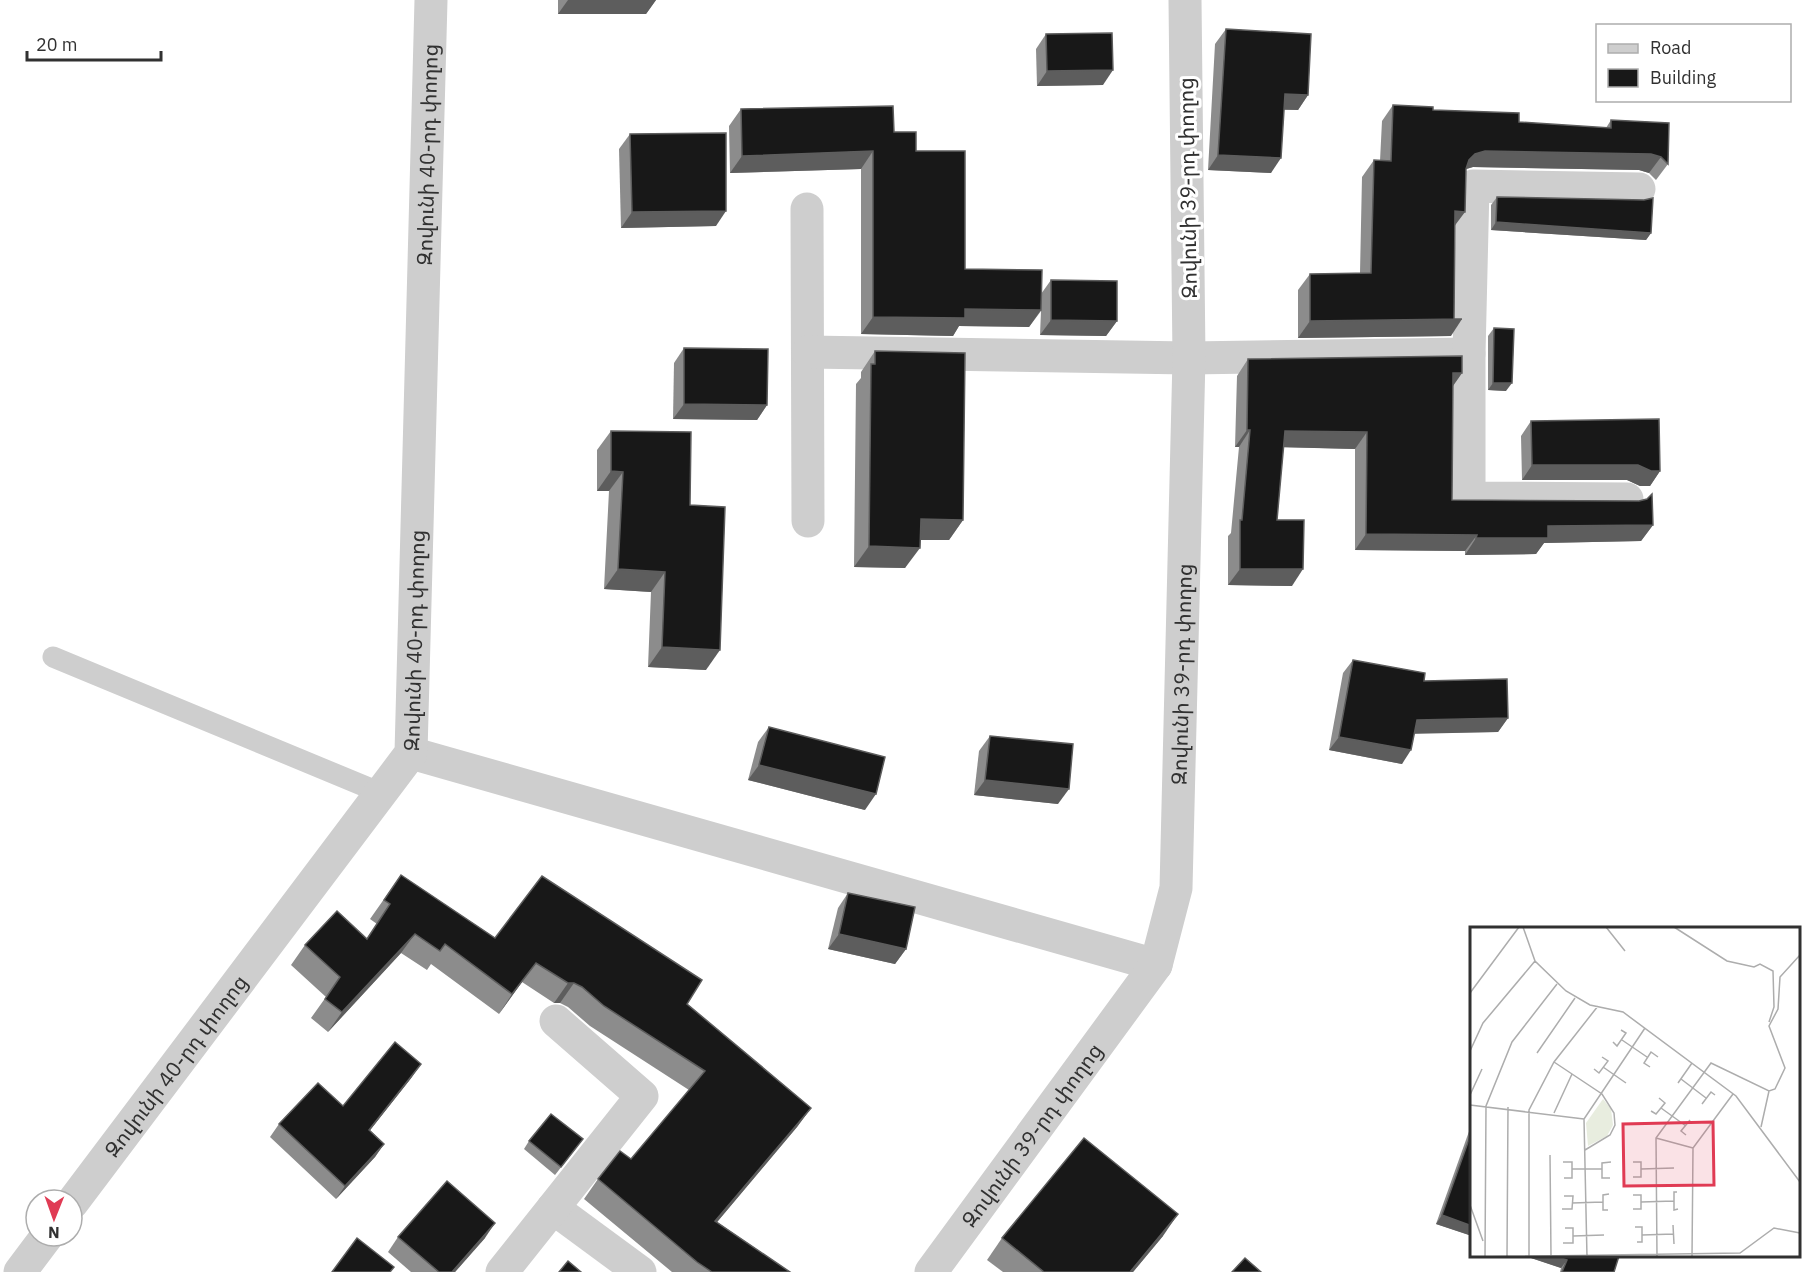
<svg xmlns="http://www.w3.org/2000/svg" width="1815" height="1272" font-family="'IBM Plex Sans','Noto Sans Armenian',sans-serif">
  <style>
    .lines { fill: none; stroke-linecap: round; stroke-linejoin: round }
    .service { stroke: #cecece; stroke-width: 21 }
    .minor { stroke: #cecece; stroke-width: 33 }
    .wall { fill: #8c8c8c }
    .shaded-wall { fill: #5d5d5d }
    .building { fill: #181818; stroke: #5d5d5d; stroke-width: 1.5 }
    .labels { text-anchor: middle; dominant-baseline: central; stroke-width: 6; stroke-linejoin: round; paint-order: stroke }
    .street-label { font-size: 21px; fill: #313131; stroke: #fff }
    .inset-road { fill: none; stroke: #adadad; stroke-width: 1.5 }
    .view { fill: #e03b54; fill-opacity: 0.15; stroke: #e03b54; stroke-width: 3 }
    .inset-edge { fill: none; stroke: #313131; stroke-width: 3 }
  </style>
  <rect width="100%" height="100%" fill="#fff"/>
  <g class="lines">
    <path class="service" d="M53,657L381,793"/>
    <g class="minor">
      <path d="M807,209L808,521"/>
      <path d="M808,352L1189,358L1469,354"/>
      <path d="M1627,499L1469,498V354L1473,186L1639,189"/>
      <path d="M411,753L1156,965"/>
      <path id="s1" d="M72,1203L411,753L431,0"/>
      <path d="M553,1208L640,1272"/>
      <path d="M20,1272L47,1236"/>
      <path d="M502,1272L642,1096L556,1021"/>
      <path id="s2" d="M931,1272L1156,965L1176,888L1189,358L1185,0"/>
    </g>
  </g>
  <g class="wall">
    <path d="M558,0H656L646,14H558Z"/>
    <path d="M1226,29L1308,95L1298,110H1284L1271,173L1208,170L1215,44Z"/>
    <path d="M1046,34L1103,85L1037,86L1036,49Z"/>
    <path d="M1393,105L1519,122L1606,128L1611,120L1669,123L1668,164L1656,180L1649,173L1639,170L1473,167L1466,169L1455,226L1451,336L1298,338V290L1310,274L1360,273L1362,177L1374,160L1380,161L1382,121Z"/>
    <path d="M741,109L894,132L916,151L965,269L1041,294L1051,280L1117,321L1106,336L1040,335L1041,311L1029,327L959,326L953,336L861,334V169L730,173L729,126Z"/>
    <path d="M630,134L716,226L621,228L619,149Z"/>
    <path d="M1497,197L1651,233L1646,240L1491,230V205Z"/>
    <path d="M1494,328L1506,391L1488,390V336Z"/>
    <path d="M684,348L767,405L757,420L673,419L674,363Z"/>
    <path d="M875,351L963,520L949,540H920L905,568L854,567L856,384L861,378V372Z"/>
    <path d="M1248,359L1462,373L1453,386L1452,500L1653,525L1641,541L1544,543L1536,554L1465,555V551L1355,550V449L1283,447L1277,520L1292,586L1228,585V536L1231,533L1239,447H1235L1237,376Z"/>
    <path d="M1531,421L1660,471L1650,486H1640L1627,480H1522L1521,436Z"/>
    <path d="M611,431L690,505L706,670L648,667L651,592L604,589L609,491H597V450Z"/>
    <path d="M1353,660L1424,681L1508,718L1498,732L1414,733L1402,764L1329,750L1343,673Z"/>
    <path d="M769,727L865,810L748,780L758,742Z"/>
    <path d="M990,736L1058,804L974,795L979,751Z"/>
    <path d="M401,875L495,938L687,1004L811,1108L797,1127L717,1222L790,1272H672L584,1199L598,1179L631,1159L689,1090L590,1026L568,1007L560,1003H554L522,982L499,1014L431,964L427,970L401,953L328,1032L311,1018L326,997L291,965L305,945L367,938L377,924L370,919Z"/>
    <path d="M848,893L906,949L895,964L828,949L838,908Z"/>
    <path d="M412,1077L370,1130L384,1144L375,1157L336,1199L270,1137L279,1124L343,1106Z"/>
    <path d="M1472,1123V1236L1436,1224Z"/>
    <path d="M529,1141L577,1147L555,1175L524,1149Z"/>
    <path d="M1163,1236L1133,1272H1003L987,1260L1002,1238Z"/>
    <path d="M398,1237L485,1238L455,1272H411L388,1252Z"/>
    <path d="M1525,1256H1619L1614,1272H1560L1561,1268Z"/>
  </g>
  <g class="shaded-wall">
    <path d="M568,0H656L646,14H558Z"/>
    <path d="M1113,70L1103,85L1037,86L1047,71Z"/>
    <path d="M1285,94L1308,95L1298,110L1274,109Z"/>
    <path d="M873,151L861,169L730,173L742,156Z"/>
    <path d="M1485,151L1651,154L1661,157L1649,173L1639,170L1473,167L1463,170L1469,160L1475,154Z"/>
    <path d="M1218,155L1281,158L1271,173L1208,170Z"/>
    <path d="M726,211L716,226L621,228L632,212Z"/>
    <path d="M1455,211L1465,212L1453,228Z"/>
    <path d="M1496,222L1651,233L1646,240L1491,230Z"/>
    <path d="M965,309L1041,310L1029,327L959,326L953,336L861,334L873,317Z"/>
    <path d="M1462,319L1451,336L1298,338L1310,321Z"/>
    <path d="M1051,320L1117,321L1106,336L1040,335Z"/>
    <path d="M1453,373H1462L1450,390Z"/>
    <path d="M1493,383H1512L1506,391L1488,390Z"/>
    <path d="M684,404L767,405L757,420L673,419Z"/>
    <path d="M1247,430H1250L1239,447H1235Z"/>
    <path d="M1285,431L1367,432L1355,449L1273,447Z"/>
    <path d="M1532,465H1638L1660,471L1650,486H1640L1627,480H1522Z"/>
    <path d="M611,471L623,472L609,491H597Z"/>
    <path d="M921,519L963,520L949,540H906Z"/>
    <path d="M1653,525L1641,541L1544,543L1536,554L1465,555L1476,538L1548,526Z"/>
    <path d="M1366,534L1477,535L1465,551L1355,550Z"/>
    <path d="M869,546L920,548L905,568L854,567Z"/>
    <path d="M618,569L665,572L651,592L604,589Z"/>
    <path d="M1240,569H1303L1292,586L1228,585Z"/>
    <path d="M662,647L720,650L706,670L648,667Z"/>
    <path d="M1508,718L1498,732L1407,734L1417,720Z"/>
    <path d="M1339,737L1411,750L1402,764L1329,750Z"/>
    <path d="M759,765L876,794L865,810L748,780Z"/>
    <path d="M985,780L1069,789L1058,804L974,795Z"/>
    <path d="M415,934L401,953L328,1032L342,1012Z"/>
    <path d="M839,934L906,949L895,964L828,949Z"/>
    <path d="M536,963L522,982L499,1014L512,994Z"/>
    <path d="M568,983H574L560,1003H554Z"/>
    <path d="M421,1064L412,1077L360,1143L369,1130Z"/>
    <path d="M811,1108L797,1127L702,1240L715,1221Z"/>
    <path d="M384,1144L375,1157L336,1199L345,1186Z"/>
    <path d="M1178,1214L1163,1236L1133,1272H1130Z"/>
    <path d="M1442,1215L1472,1226V1236L1436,1224Z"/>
    <path d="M495,1223L485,1238L455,1272H452Z"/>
    <path d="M1525,1256H1555L1567,1260L1561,1268Z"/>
  </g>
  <g class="building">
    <path d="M1226,29L1311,34L1308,95L1285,94L1281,158L1218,155Z"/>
    <path d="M1112,33L1113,70L1047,71L1046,34Z"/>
    <path d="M1393,105L1433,107V110L1519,113V122L1611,128V120L1669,123L1668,164L1661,157L1651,154L1485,151L1475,154L1469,160L1466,169L1465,212L1455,211L1454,319H1462L1310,321V274L1371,273L1374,160L1391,161Z"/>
    <path d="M893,106L894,132H916V151H965V269L1042,270L1041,310L965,309V318L873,317V151L742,156L741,109Z"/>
    <path d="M726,133V211L632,212L630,134Z"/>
    <path d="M1497,197L1644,200L1653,198L1651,233L1496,222Z"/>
    <path d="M1051,280L1117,281V321L1051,320Z"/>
    <path d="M1494,328L1514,329L1512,383H1493Z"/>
    <path d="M684,348L768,349L767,405L684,404Z"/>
    <path d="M875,351L965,353L963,520L921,519L920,548L869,546L871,364H875Z"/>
    <path d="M1462,356V373H1453L1452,500L1639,501L1647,499L1652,494L1653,525L1548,526V538H1476L1477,535L1366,534L1367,432L1285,431L1277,520H1304L1303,569H1240V520H1242L1250,430H1247L1248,359Z"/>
    <path d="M1659,419L1660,471H1651L1638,465H1532L1531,421Z"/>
    <path d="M611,431L691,432L690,505L725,507L720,650L662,647L665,572L618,569L623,472L611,471Z"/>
    <path d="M1353,660L1425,673L1424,681L1507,679L1508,718L1417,720L1411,750L1339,737Z"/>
    <path d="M769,727L885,757L876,794L759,765Z"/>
    <path d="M990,736L1073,744L1069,789L985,780Z"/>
    <path d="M401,875L495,938L542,876L702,980L687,1004L811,1108L715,1221L790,1272H712L697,1262L598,1179L620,1151L631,1159L705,1071L604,1006L582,987L574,983H568L536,963L512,994L445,944L440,951L415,934L342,1012L325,999L340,977L305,945L337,911L367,939L390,904L384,900Z"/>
    <path d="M848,893L915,907L906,949L839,934Z"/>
    <path d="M395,1042L421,1064L369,1130L384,1144L345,1186L279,1124L318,1083L343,1106Z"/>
    <path d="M551,1114L583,1139L561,1167L529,1141Z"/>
    <path d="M1472,1131V1226L1442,1215Z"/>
    <path d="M1084,1138L1178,1214L1130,1272H1044L1002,1238Z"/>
    <path d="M447,1181L495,1223L452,1272H439L398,1237Z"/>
    <path d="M357,1238L394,1267L390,1272H332Z"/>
    <path d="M1555,1256H1619L1614,1272H1562L1567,1260Z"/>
    <path d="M1245,1258L1261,1272H1232Z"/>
    <path d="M568,1261L581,1272H559Z"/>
  </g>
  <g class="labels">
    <g class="street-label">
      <text stroke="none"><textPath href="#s1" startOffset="1162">Զովունի 40-րդ փողոց</textPath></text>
      <text transform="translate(1187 188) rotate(-91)">Զովունի 39-րդ փողոց</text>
      <text stroke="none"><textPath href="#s1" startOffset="676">Զովունի 40-րդ փողոց</textPath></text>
      <text stroke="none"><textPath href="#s2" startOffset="674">Զովունի 39-րդ փողոց</textPath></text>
      <text stroke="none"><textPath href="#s1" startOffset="172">Զովունի 40-րդ փողոց</textPath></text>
      <text stroke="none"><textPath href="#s2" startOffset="170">Զովունի 39-րդ փողոց</textPath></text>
    </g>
  </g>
  <g transform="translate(1470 927)">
    <rect width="330" height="330" fill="#fff"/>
    <path d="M133,172L141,182L143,198L137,209L118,219L116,196Z" fill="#e8eddf"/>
    <path class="inset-road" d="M53,0L65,34L96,64L120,78L153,85L266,169L330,255M136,0L155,24M204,0L257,34L284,40L290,37L303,44L304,80L299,95M0,66L49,0M152,113L177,130M143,115L147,119L156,106L151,103M0,124L13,96L65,34M67,126L105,71M84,135L132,167L144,186L145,198L140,208L115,223M133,140L156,156M180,140L174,136L181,125L188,130M124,142L129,146L138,134L132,130M211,152L236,171M208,156L222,136M0,168L12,142M232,177L241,165L245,168M0,178L114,192M191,181L216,199M181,184L186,187L195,176L189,171M84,186L102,147M291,200L299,164M216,208L211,204L220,193M186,211L223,221M80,228L81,329M93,235H102V251H94M102,242H132M171,242L204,241M163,250H171V235H163M140,251H132V236L141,235M207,265H204V283L208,282M171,275L204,274M102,276L133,275M0,278L13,314M92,282H102L103,269H94M163,282H171V268H163M138,283H133V268L139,267M203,298L204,317M165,300H172V315H167M172,308L204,307M103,309L134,308M93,316H103V301H95M37,329L38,180M59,329V183L84,135L128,79M3,330L270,326L304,301L330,306M15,330L16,179L42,115L87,57M117,330L114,192L175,101M187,330L186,211L241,136L299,164L305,162L315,141L299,99L308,82L310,50L330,28M222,330L223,221L263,167"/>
    <path class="view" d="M243,195L244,258L154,259L153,197Z"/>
    <rect width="330" height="330" class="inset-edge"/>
  </g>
  <rect x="1596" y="24" width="195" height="78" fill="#ffffff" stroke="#adadad" stroke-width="1.5"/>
  <rect x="1608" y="44" width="30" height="9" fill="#cecece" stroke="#adadad" stroke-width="1.5"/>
  <text x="1650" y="54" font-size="18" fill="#313131">Road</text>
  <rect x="1608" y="69" width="30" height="18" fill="#181818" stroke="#adadad" stroke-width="1.5"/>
  <text x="1650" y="84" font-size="18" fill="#313131">Building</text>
  <g transform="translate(54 1218) rotate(181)"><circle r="28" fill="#ffffff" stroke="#adadad" stroke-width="1.5"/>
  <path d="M0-4.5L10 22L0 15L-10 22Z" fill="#e03b54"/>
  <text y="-9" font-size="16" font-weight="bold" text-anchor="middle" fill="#313131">N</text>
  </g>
  <path d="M27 51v9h134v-9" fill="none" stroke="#313131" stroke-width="3"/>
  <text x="36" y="51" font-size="18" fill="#313131" stroke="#ffffff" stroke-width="4.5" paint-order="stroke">20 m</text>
</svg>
